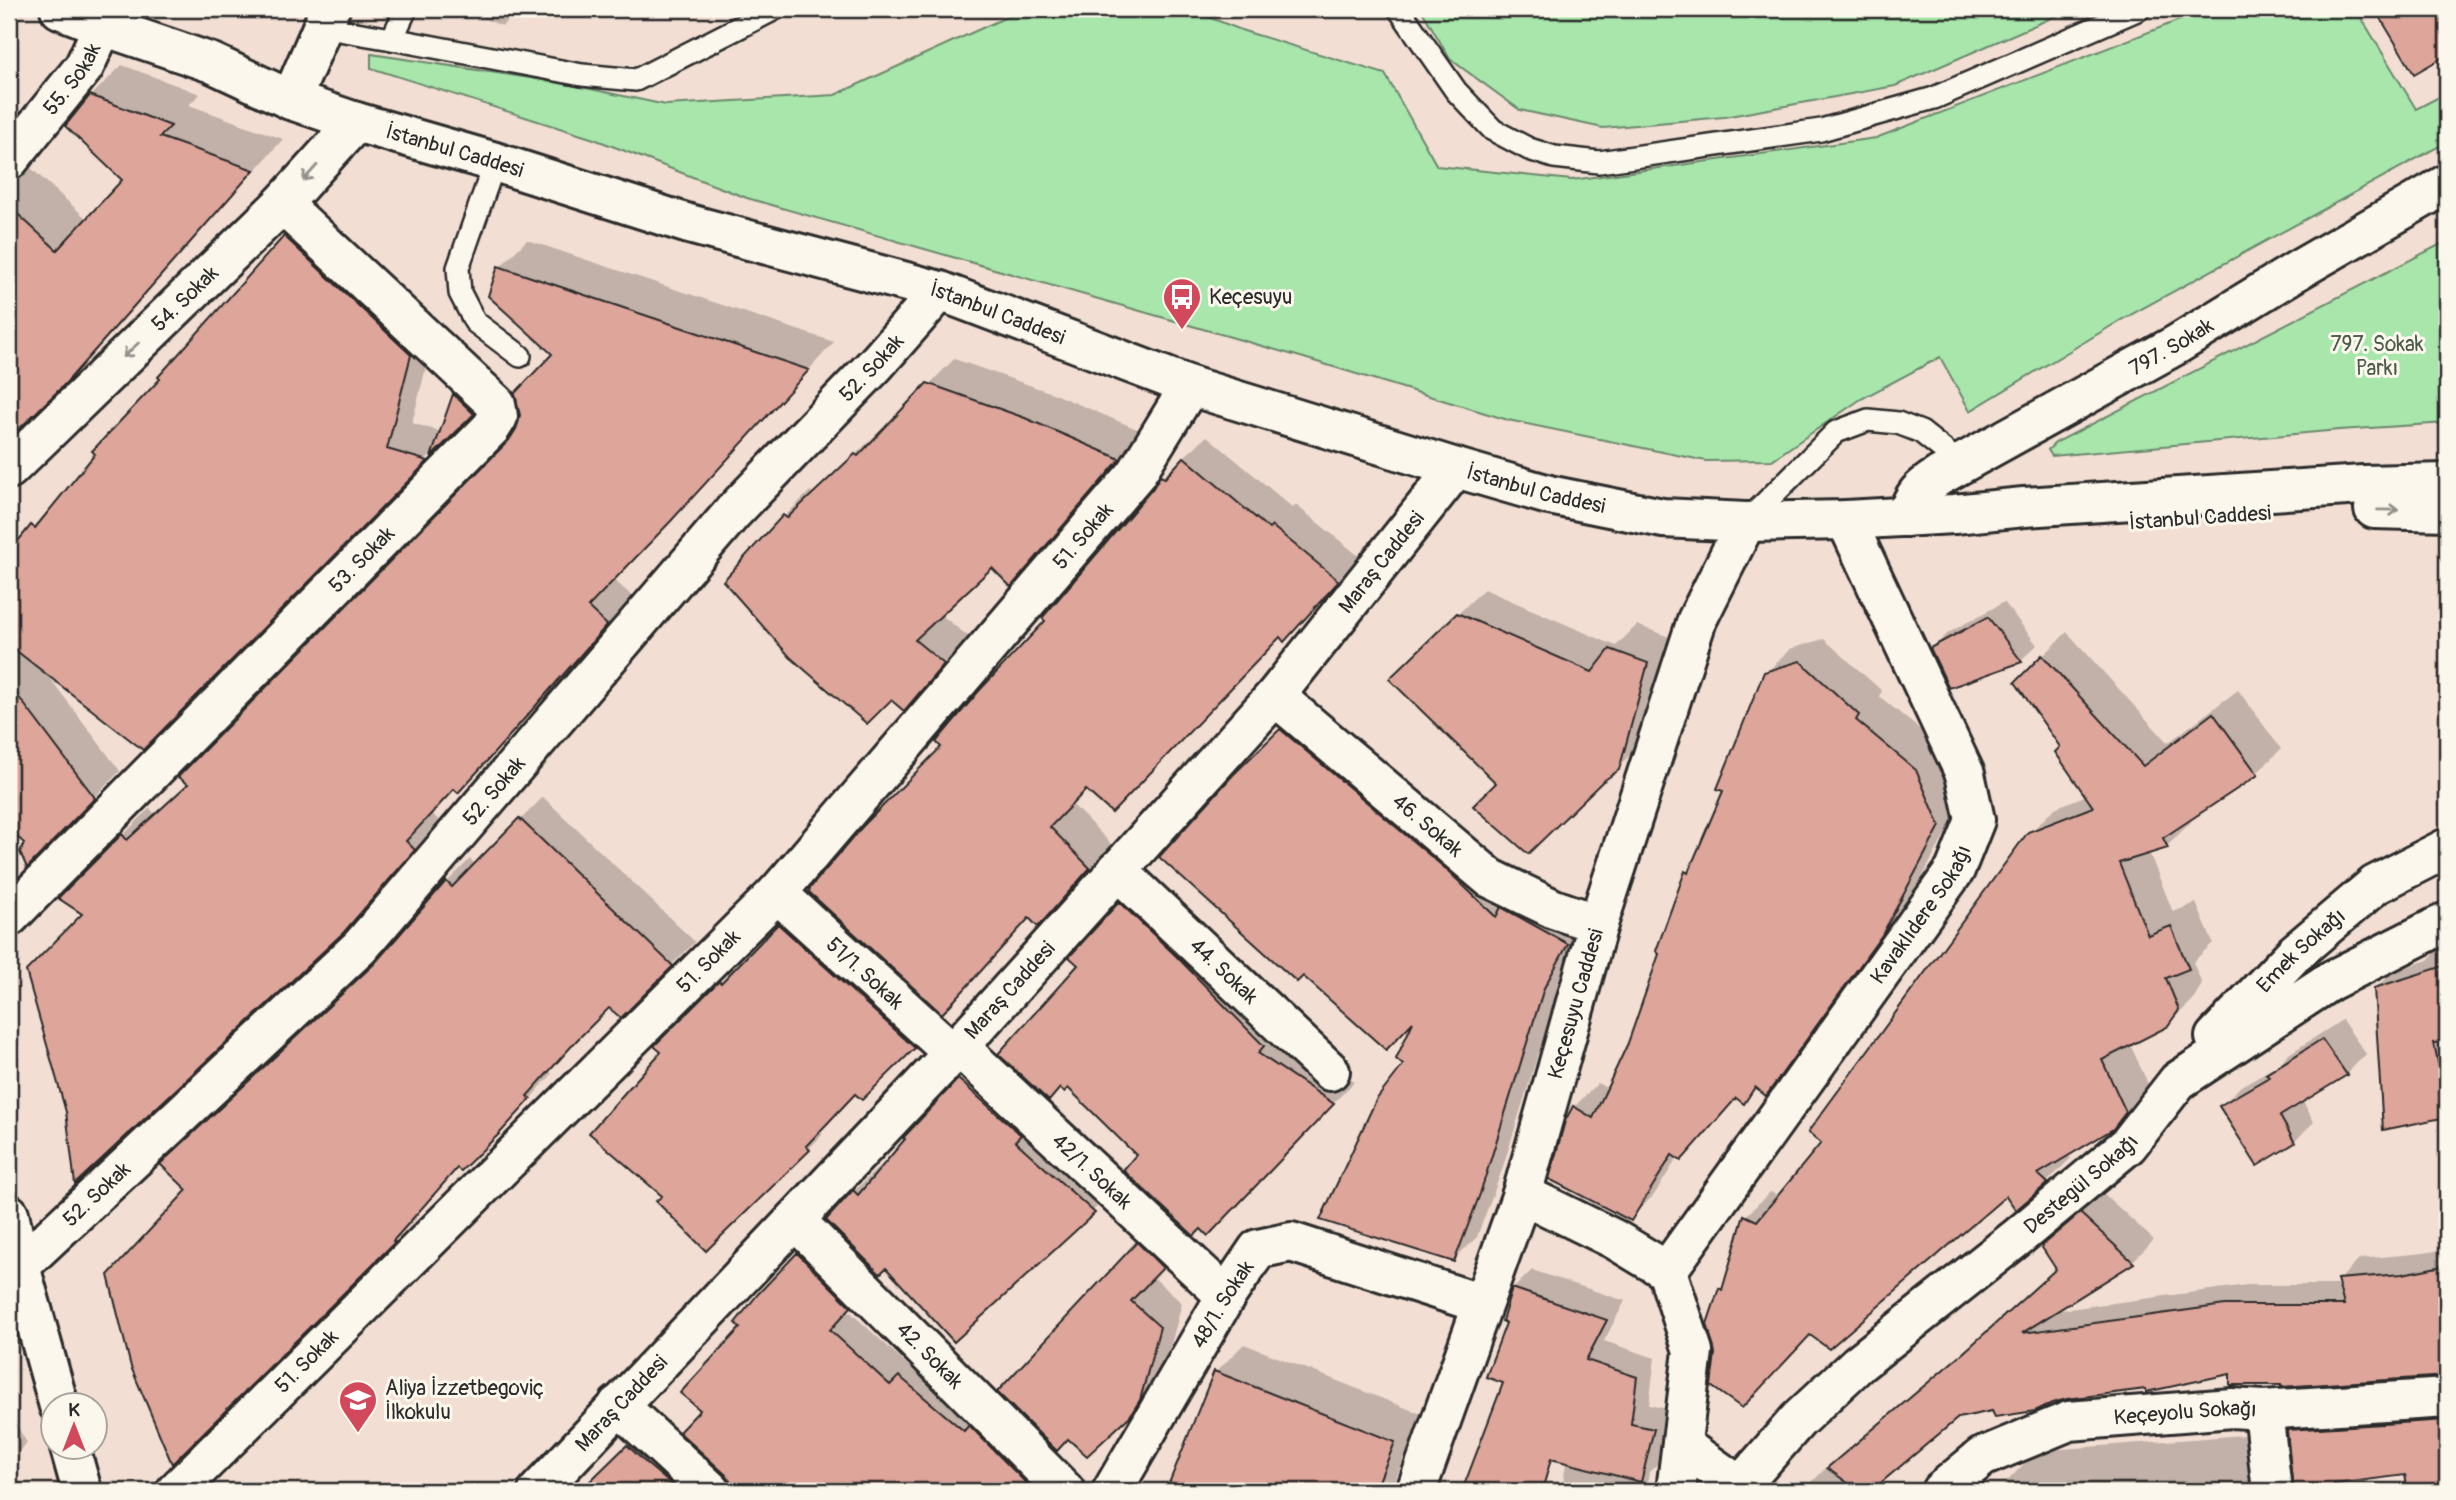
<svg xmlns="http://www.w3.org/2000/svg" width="2456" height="1500" font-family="Pangolin,sans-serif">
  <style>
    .green { fill: #a8e6ac; stroke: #6a886c; stroke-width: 2 }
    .shadow { fill: #0003 }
    .building { fill: #dea59a; stroke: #2b2b2b; stroke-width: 2 }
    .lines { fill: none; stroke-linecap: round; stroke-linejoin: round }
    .lane-casing { stroke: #2b2b2b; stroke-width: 26 }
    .street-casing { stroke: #2b2b2b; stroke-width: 44 }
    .secondary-casing { stroke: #2b2b2b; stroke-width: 44 }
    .primary-casing { stroke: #2b2b2b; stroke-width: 44 }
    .lane { stroke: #fbf7ec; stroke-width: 21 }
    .street { stroke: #fbf7ec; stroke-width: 38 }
    .secondary { stroke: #fbf7ec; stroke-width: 38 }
    .primary { stroke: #fbf7ec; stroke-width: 38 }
    .oneway { stroke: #93918c }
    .labels { text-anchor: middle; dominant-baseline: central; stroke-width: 6; stroke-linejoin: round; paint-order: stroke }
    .street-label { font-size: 21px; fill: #2b2b2b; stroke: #fbf7ec }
    .poi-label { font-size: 21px; fill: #2b2b2b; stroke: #fbf7ec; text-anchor: start }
    .park-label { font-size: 21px; fill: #4a5a4b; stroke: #fbf7ec }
  </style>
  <rect width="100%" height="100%" fill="#f2ded3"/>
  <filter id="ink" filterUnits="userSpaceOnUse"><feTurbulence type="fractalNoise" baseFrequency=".0143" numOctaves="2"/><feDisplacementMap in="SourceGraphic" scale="14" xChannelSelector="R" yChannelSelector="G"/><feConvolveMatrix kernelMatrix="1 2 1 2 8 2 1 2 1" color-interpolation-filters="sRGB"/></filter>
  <g filter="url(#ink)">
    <g class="green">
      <path d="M1057,9H1188L1244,31L1385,74L1437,166L1572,180L1876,138L2208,9H2356L2416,109L2447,93V142L2121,320L1970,411L1940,357L1861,399L1772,460L1706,461L1508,420L1304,358L747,198L594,139L371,68V54L557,82L666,105L835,95L1013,14Z"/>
      <path d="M1421,9H2072L1895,86L1724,117L1603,128L1520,110L1450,59Z"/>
      <path d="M2447,241V423L2339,430L2052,456L2048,450L2055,443Z"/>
    </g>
    <g class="shadow">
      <path d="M214,9H242L235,16Z"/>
      <path d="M268,9H286L281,13Z"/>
      <path d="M460,9H519L502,26Z"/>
      <path d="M2377,9H2447V53L2415,72Z"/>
      <path d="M122,65L200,94L189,105L283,139L96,351L23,423L18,430V439L9,449V148L88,220L125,180L91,96Z"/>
      <path d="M312,211L436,328L412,423L442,432L455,395L475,375L493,392L143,747L46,673L120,771L27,865L26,843L16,833L9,816V555L163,379L161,377Z"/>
      <path d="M527,240L834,342L697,493L613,579L633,597L515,731L484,763L455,788L432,813L440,822L371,903L343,931L84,914L61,898L150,808L155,815L189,783L511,441L555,354L500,267Z"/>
      <path d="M954,359L1052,393L1144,432L1036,558L1011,584L992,565L940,614L969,637L929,683L904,709L785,516L810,491L814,494L882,429L884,431Z"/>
      <path d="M1207,436L1293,508L1296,505L1360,557L1284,640L1280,635L1087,788L1072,804L1112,845L1060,902L1030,917L942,1011L944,747L1048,621L1162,477Z"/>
      <path d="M1484,589L1616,646L1637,625L1672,638L1643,742L1617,768L1498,783L1416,654Z"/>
      <path d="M2004,602L2037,645L2021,660L1950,685L1932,649L1948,633Z"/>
      <path d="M2067,632L2168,743L2238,690L2281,749L2257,773L2189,818L2191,822L2167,846L2149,852L2173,912L2196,903L2213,943L2193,962L2202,984L2192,1001L2166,1026L2130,1044L2149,1086L2137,1102L2112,1127L2067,1155L2071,1158L2047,1182L2006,1194L1811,1333L1717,1353L1709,1325L1721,1289L1726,1284L1746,1216L1770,1192L1780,1196L1824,1143L2030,833L2055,808L2087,795L2062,747L2043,656Z"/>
      <path d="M1824,639L1882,691L1879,696L1940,746L1963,801L1905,909L1789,1070L1766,1094L1758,1087L1744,1101L1738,1097L1705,1135L1681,1159L1678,1157L1654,1195L1630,1219L1574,1107L1598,1083L1608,1089L1629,1044L1661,953L1658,950L1687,872L1693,866L1725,790L1766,673L1790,649Z"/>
      <path d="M1305,708L1469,846L1590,920L1566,963L1502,1170L1477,1237L1453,1260L1405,1065L1417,1017L1258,753Z"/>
      <path d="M543,797L695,942L620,1015L609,1006L599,1016L549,1071L552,1074L522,1108L459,1167L415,1216L417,1218L173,1461L189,1190L447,882L470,859L476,865Z"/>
      <path d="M1142,881L1279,1030L1354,1082L1229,1211L1138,1155L1068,1086L1061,1087L1049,1099L1080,964L1072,957Z"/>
      <path d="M800,905L934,1027L862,1098L855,1093L822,1127V1135L802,1156L664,1196L663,1052L657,1046Z"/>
      <path d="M2447,939V1115L2385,1127L2375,989L2394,971L2428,960Z"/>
      <path d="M2342,1020L2366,1054L2346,1074L2302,1100L2314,1122L2294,1142L2221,1106L2241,1086L2278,1065L2289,1054Z"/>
      <path d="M982,1058L1116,1189L954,1339L854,1191L877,1169L879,1172L907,1139L906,1137Z"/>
      <path d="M2103,1193L2154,1240L2133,1261L2054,1311L2247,1285H2340L2339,1280L2360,1259L2424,1253L2447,1249V1368L2232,1372L2147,1388L1993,1409L1957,1416L1868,1491H1805L1804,1490L1825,1469L1986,1332L2057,1268L2043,1247Z"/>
      <path d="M1161,1220L1186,1243L1153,1277L1182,1303L1163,1375L1154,1390L1087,1454L1138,1244Z"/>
      <path d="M817,1235L868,1287L848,1310L910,1367L919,1358L1044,1463L1017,1491H734V1485L703,1410L742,1328L737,1323Z"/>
      <path d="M1532,1270L1625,1301L1604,1341L1655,1358L1649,1405L1672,1410L1660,1461L1649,1472L1647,1491H1562L1566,1463L1540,1458L1532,1491H1464L1506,1382L1508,1321L1513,1289Z"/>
      <path d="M1244,1344L1421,1414L1391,1491H1168L1216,1372Z"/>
      <path d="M2447,1404V1486L2409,1488L2406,1473L2347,1480L2336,1491H2295L2289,1431L2307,1413Z"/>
      <path d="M9,1412L27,1443L9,1462Z"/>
      <path d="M647,1427L721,1491H582Z"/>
      <path d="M2257,1434L2261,1491H1998L2036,1451Z"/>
    </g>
    <g class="building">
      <path d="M2375,9H2447V55L2414,74Z"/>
      <path d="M90,95L171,126L160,137L254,170L65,384L9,439V206L57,250L122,180L65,126Z"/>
      <path d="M284,236L411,355L387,449L428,461L143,750L9,645V552L31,525L35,528L95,454L92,451L160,379L158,377Z"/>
      <path d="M498,266L809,370L670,522L588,607L607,625L488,760L458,793L454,789L406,841L415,850L344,932L75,1184L66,1112L26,971L82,914L58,898L122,834L127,840L188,784L178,777L509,440L516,429L520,415L514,394L552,354L488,296Z"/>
      <path d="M927,383L1025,418L1120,459L1011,587L992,568L915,640L944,664L904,711L891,700L867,724L790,657L723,581L783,515L787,518L855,454L858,456Z"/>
      <path d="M453,394L474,414L431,457Z"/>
      <path d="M1184,457L1269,529L1272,526L1339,581L1284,642L1280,637L1112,813L1086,790L1050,827L1090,868L1038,927L1029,918L942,1014L809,892L810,888L862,827L941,747L936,742L978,692L1045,621L1042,618L1153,488L1160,476L1165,478Z"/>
      <path d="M1457,613L1592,672L1610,649L1648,663L1619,770L1602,782L1528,854L1473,806L1496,783L1389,679Z"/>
      <path d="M1988,617L2022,662L1949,688L1930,648Z"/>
      <path d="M2042,655L2143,766L2213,713L2258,775L2163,838L2168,848L2119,863L2148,935L2171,926L2189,969L2166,978L2179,1010L2167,1027L2102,1060L2126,1112L2113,1129L2038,1174L2048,1183L2016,1210L2006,1196L1829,1349L1810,1335L1742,1408L1711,1386L1715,1353L1707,1324L1719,1288L1722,1290L1744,1215L1757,1221L1821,1143L1808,1132L2028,832L2093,807L2055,752L2060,747L2015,682Z"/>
      <path d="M1800,661L1859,715L1856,720L1916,770L1940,826L1882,935L1766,1096L1755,1087L1744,1104L1736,1098L1681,1161L1672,1155L1631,1221L1549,1179L1565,1121L1573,1106L1593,1118L1628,1043L1659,954L1656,951L1685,871L1688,873L1723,791L1717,789L1764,672Z"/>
      <path d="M9,684L95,798L27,868L20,852L24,843L14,834L9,815Z"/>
      <path d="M1280,729L1446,869L1496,917L1501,907L1568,944L1544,988L1480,1194L1454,1262L1320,1220L1376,1100L1403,1065L1396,1059L1413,1022L1386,1050L1303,976L1297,982L1159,857L1233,775Z"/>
      <path d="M519,818L673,966L621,1018L609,1008L577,1040L527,1096L531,1099L499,1134L461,1171L457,1168L393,1241L395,1242L172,1464L131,1367L108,1275L187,1190L160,1164L375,963L446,881L452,887Z"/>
      <path d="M1119,902L1175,955L1264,1046L1258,1053L1334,1104L1208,1236L1201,1229L1194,1236L1123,1170L1136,1155L1068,1088L1064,1092L1060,1088L1049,1101L998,1054L1078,965L1069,957Z"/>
      <path d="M778,924L915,1048L862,1100L855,1094L806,1146L810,1150L706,1251L656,1201L662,1196L589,1133L661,1052L654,1046L719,981L721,983Z"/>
      <path d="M2447,965V1042L2434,1043L2447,1107V1117L2383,1130L2374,988Z"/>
      <path d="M2322,1039L2347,1075L2280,1116L2295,1143L2257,1166L2219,1106L2269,1077L2266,1074Z"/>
      <path d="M958,1079L1021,1135L1015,1141L1095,1213L954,1342L886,1268L880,1274L826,1220L853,1190L858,1195L905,1139L903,1138Z"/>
      <path d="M2080,1213L2134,1263L2022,1333L2225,1305H2344L2337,1279L2402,1274L2443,1266L2447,1287V1376L2281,1387V1385H2230V1374L2146,1392V1389L2067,1399L2052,1403L2035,1411L1995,1417L1992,1411L1958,1418L1871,1491H1859L1827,1468L1963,1353L2056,1269L2041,1246Z"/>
      <path d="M1137,1242L1163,1268L1131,1301L1160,1327L1140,1400L1130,1416L1087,1456L1068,1439L1057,1451L997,1392Z"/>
      <path d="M797,1253L851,1307L830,1330L890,1385L899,1376L964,1431L969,1425L1026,1483L1019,1491H732V1484L726,1475L679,1432L700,1410L680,1393L740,1328L735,1323L758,1294Z"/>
      <path d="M1512,1288L1607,1320L1586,1360L1637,1377L1631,1424L1654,1429L1641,1482L1551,1459L1542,1491H1462L1503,1383L1486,1377L1506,1323L1502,1321Z"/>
      <path d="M1214,1371L1395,1442L1375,1491H1166Z"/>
      <path d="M2447,1420V1491H2408L2405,1475L2334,1484L2335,1491H2293L2287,1430Z"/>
      <path d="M627,1445L647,1464L679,1491H580Z"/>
    </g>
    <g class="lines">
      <defs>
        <g id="lane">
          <path d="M1399,9L1456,91L1493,130L1529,149L1554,157L1599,162L1821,130L1934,98L2139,9"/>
          <path d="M321,27L392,39L406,9"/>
          <path d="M392,39L582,75L636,80L775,9"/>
          <path d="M495,162L458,268L460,293L475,322L520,356"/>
          <path d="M1746,522L1836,432L1868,420L1898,423L1921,432L1960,463"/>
        </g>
        <g id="street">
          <path d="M291,100L330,9"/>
          <path id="s1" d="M9,160L84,67L103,26"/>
          <path id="s2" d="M9,469L282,204L356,122"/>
          <path id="s3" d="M1906,517C1914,494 1919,489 1939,476L2176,345L2298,270L2447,184"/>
          <path id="s4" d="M1275,696L1490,878L1554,909L1598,924"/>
          <path id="s5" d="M1117,870L1330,1071"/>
          <path id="s6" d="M777,893L953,1053"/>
          <path id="s7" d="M9,917L491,428L498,417L496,404L282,204"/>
          <path id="s8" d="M2215,1037L2295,953L2375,885L2447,848"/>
          <path id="s9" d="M959,1047L1226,1296"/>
          <path d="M1522,1194L1614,1239L1667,1271L1693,1351L1676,1491"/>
          <path id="s10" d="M795,1220L1065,1491"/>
          <path id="s11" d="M20,1266L360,947L733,512L876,364L940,291"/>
          <path id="s12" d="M1667,1271L1955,870L1975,820L1965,774L1846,520"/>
          <path d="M618,1405L711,1491"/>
          <path d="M2263,1410L2272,1491"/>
          <path d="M1683,1446L1747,1491"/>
          <path id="s13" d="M1741,1485L1798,1420L1858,1364L2019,1236L2128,1145L2178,1081L2330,981L2447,922"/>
          <path id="s14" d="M176,1491L777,893L1136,474L1190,386"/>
          <path id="s15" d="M538,1491L953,1053L1275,696L1456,468"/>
          <path id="s16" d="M1112,1491L1226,1296L1258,1249L1291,1242L1482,1304"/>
          <path id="s17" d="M1941,1491L1982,1457L2069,1421L2232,1408L2263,1410L2447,1398"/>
        </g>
        <g id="secondary">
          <path d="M9,1214L20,1266L59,1406"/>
          <path d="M70,1448L82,1491"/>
          <path id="s18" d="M1416,1491L1522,1194L1598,924L1697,620L1746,522"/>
        </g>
        <g id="primary">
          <path id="s19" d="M60,9L103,26L212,63L291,100L356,122L495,162L689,224L940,291L1190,386L1456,468L1549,495L1663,518L1746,522L1846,520L1954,514L2024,507L2363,485L2447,483"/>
          <path d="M2374,509L2447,511"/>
        </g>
      </defs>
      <use href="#lane" class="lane-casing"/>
      <use href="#street" class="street-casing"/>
      <use href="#secondary" class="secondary-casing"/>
      <use href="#primary" class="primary-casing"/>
      <use href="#lane" class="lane"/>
      <use href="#street" class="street"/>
      <use href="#secondary" class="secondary"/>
      <use href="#primary" class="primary"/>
    </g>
    <defs><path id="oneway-shaft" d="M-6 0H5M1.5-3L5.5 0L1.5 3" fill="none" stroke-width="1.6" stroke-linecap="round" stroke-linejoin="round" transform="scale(1.75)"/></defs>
    <g class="oneway">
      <use href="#oneway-shaft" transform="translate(310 173) rotate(132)"/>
      <use href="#oneway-shaft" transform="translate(131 350) rotate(136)"/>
      <use href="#oneway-shaft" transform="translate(2388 510) rotate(1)"/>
    </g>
  </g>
  <defs>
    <symbol id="bus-pin" viewBox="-11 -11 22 30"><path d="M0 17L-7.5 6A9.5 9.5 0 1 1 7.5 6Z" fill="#d1495b" stroke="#fbf7ec"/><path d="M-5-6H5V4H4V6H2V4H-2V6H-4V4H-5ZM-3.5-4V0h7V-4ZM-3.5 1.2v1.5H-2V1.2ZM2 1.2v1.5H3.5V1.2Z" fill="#fff"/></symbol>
    <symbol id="school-pin" viewBox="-11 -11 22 30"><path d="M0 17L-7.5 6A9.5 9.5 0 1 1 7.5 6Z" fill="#d1495b" stroke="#fbf7ec"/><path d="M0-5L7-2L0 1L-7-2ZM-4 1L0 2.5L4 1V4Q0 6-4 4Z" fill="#fff"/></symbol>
  </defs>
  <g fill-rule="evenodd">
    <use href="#bus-pin" x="1160" y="275" width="44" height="60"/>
    <use href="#school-pin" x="336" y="1378" width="44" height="60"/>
  </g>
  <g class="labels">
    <g class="street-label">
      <text stroke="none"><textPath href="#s1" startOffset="103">55. Sokak</textPath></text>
      <text stroke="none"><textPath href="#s19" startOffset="420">İstanbul Caddesi</textPath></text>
      <text stroke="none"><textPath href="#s2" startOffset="245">54. Sokak</textPath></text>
      <text stroke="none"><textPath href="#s19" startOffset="987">İstanbul Caddesi</textPath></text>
      <text stroke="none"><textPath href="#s3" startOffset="320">797. Sokak</textPath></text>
      <text stroke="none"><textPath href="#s11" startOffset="1239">52. Sokak</textPath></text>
      <text stroke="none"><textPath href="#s19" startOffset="1554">İstanbul Caddesi</textPath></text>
      <text transform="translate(2200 518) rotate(-4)">İstanbul Caddesi</text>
      <text stroke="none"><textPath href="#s14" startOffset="1318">51. Sokak</textPath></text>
      <text stroke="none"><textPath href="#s7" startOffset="502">53. Sokak</textPath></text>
      <text stroke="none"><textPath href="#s15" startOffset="1255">Maraş Caddesi</textPath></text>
      <text stroke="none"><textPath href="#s11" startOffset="672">52. Sokak</textPath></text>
      <text stroke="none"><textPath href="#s4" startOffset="200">46. Sokak</textPath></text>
      <text stroke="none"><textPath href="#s12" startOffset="438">Kavaklıdere Sokağı</textPath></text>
      <text stroke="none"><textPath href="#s8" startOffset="122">Emek Sokağı</textPath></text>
      <text stroke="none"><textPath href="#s14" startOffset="751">51. Sokak</textPath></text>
      <text stroke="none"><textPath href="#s5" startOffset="147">44. Sokak</textPath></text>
      <text stroke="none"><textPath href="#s6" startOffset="119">51/1. Sokak</textPath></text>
      <text stroke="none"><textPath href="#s15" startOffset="688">Maraş Caddesi</textPath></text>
      <text stroke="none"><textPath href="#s18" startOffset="513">Keçesuyu Caddesi</textPath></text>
      <text stroke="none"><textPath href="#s9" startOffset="182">42/1. Sokak</textPath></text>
      <text stroke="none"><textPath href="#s13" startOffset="455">Destegül Sokağı</textPath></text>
      <text stroke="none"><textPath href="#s11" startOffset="105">52. Sokak</textPath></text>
      <text stroke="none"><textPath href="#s16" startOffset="217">48/1. Sokak</textPath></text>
      <text stroke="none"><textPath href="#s10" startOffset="191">42. Sokak</textPath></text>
      <text stroke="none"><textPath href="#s14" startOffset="184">51. Sokak</textPath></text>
      <text stroke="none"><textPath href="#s15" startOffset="121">Maraş Caddesi</textPath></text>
      <text stroke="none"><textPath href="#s17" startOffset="264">Keçeyolu Sokağı</textPath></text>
    </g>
    <g class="poi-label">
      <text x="1209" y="297">Keçesuyu</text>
      <text x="385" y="1388">Aliya İzzetbegoviç<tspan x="385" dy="24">İlkokulu</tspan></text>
    </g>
    <g class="park-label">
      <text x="2377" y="344">797. Sokak<tspan x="2377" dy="24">Parkı</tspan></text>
    </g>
  </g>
  <rect width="2456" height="1500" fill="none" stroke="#fbf7ec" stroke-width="35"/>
  <rect x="18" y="18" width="2421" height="1465" fill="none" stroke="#2b2b2b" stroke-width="2.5" filter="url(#ink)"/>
  <g transform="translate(74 1426)"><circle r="33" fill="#fbf7ec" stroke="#a8a59f" stroke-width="2"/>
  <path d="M0-5L12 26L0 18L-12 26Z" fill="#d1495b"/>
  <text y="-10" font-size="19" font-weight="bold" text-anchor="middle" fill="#2b2b2b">K</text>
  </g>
</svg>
